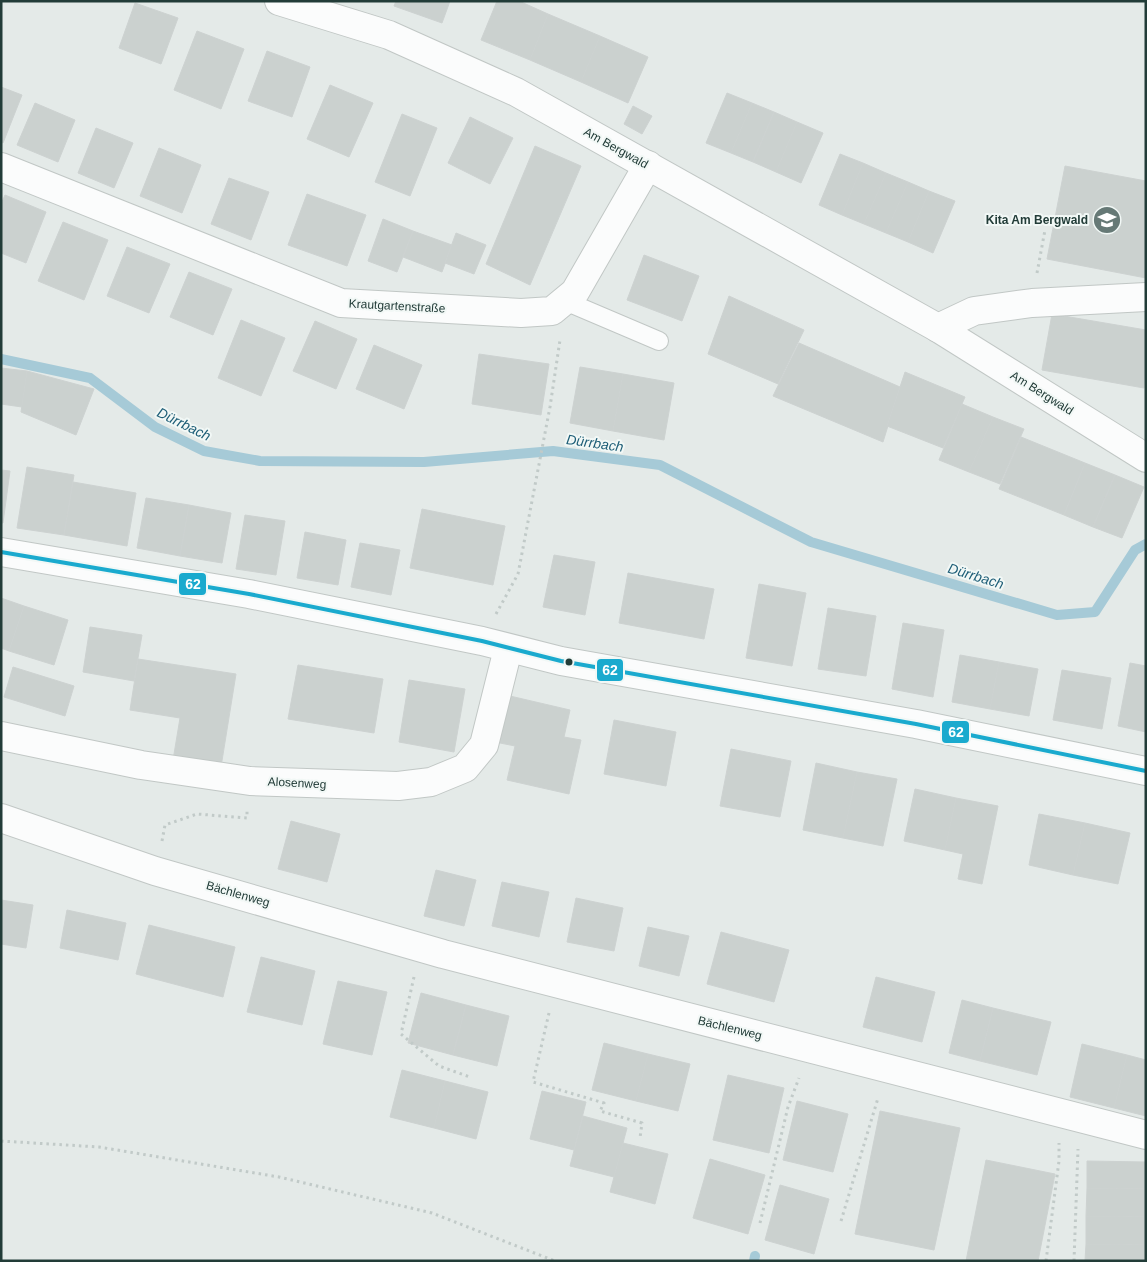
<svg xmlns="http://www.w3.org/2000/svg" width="1147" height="1262" font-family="Arial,sans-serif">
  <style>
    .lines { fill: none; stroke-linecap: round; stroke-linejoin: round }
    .stream { stroke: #a6cad7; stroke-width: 10 }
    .building { fill: #cbd1cf; stroke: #cdd2d1 }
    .service-casing { stroke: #c1c7c5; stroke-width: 20 }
    .minor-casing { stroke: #c1c7c5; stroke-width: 30 }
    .tertiary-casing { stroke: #c1c7c5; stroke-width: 30 }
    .path { stroke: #c1cac8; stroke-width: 3; stroke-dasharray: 2.5 4; stroke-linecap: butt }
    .service { stroke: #fbfcfc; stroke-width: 18 }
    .minor { stroke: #fbfcfc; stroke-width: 28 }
    .tertiary { stroke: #fbfcfc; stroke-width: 28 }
    .bus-1-casing { stroke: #f2f8f6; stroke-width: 8 }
    .bus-1 { stroke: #1aaace; stroke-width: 4 }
    .bus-dot { fill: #223c38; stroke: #f2f8f6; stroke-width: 2 }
    .labels { text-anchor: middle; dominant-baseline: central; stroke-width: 4; stroke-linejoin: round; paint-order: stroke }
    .street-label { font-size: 12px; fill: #223c38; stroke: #f2f8f6 }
    .poi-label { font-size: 12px; font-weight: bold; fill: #223c38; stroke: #f2f8f6; text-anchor: end }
    .water-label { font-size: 14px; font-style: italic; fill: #1e5e77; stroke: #f2f8f6 }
    .line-badge { stroke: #f2f8f6; stroke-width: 2 }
    .badge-label { font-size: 14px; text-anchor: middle; font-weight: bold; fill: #fff }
  </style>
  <rect width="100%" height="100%" fill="#e4eae8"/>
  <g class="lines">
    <g class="stream">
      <path d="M1,359L90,378L155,427L204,451L260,461L424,462L553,451L660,465L811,542L1057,615L1095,612L1135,550L1146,544"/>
      <path d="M754,1261L755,1256"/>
    </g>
  </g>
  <g class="building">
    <path d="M396,1H450L442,23L394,6Z"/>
    <path d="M497,1H519L548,14L530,60L481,40Z"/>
    <path d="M135,3L178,18L161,64L119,48Z"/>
    <path d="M548,14L600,36L581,82L530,60Z"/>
    <path d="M197,31L244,49L221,109L174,90Z"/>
    <path d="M600,36L648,57L628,103L581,82Z"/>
    <path d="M267,51L310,67L292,117L248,101Z"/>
    <path d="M330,85L373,103L349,157L307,139Z"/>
    <path d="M1,87L22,95L3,143L1,142Z"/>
    <path d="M727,93L752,103L731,153L706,143Z"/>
    <path d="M35,103L75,120L58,162L17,145Z"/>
    <path d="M752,103L774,112L753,162L731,153Z"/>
    <path d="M633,106L652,116L642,134L624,124Z"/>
    <path d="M774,112L797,122L776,172L753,162Z"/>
    <path d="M402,114L437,128L410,196L375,182Z"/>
    <path d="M470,117L513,138L490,184L448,163Z"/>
    <path d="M797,122L823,133L801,183L776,172Z"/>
    <path d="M96,128L133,143L114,188L78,173Z"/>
    <path d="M535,146L581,166L530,285L486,264Z"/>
    <path d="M159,148L201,165L182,213L140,196Z"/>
    <path d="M840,154L863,163L842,215L819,205Z"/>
    <path d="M863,163L886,173L864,224L842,215Z"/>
    <path d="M1065,166L1146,181V278L1047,259Z"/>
    <path d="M886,173L908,182L886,233L864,224Z"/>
    <path d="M229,178L269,192L251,240L211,224Z"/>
    <path d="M908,182L929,191L908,242L886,233Z"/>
    <path d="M929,191L955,201L933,253L908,242Z"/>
    <path d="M307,194L366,215L347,266L288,245Z"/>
    <path d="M5,195L46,212L26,263L1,253V204Z"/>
    <path d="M383,219L413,231L397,272L368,261Z"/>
    <path d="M63,222L108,240L84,300L38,281Z"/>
    <path d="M413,231L452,245L442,272L403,257Z"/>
    <path d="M456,233L486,245L474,274L445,263Z"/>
    <path d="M127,247L170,264L149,313L107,296Z"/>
    <path d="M644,255L699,276L682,321L627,300Z"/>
    <path d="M189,272L232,289L213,335L170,317Z"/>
    <path d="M729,296L804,330L778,384L708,354Z"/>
    <path d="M1052,314L1146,330L1144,388L1042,370Z"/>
    <path d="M241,320L285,338L261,396L218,378Z"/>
    <path d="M315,321L357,339L336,389L293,371Z"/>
    <path d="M799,343L900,387L883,442L773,396Z"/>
    <path d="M374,345L422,365L404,409L356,389Z"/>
    <path d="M479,354L549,364L541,415L472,404Z"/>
    <path d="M580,367L623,374L613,431L570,423Z"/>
    <path d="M1,368L27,371L22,407L1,404Z"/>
    <path d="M27,371L94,389L76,435L21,412Z"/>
    <path d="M905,372L965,397L943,448L887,426Z"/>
    <path d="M623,374L674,383L664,440L613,431Z"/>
    <path d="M962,404L993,417L969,472L939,460Z"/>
    <path d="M993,417L1024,429L1000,484L969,472Z"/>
    <path d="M1021,437L1085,463L1064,515L999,489Z"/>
    <path d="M1085,463L1115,475L1093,527L1064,515Z"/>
    <path d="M27,467L74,475L64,535L17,528Z"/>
    <path d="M1,470L10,471L3,523H1Z"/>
    <path d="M1115,475L1144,487L1122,538L1093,527Z"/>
    <path d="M73,482L136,493L127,546L64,535Z"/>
    <path d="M146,498L189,505L180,556L137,548Z"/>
    <path d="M189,505L231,513L222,563L180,556Z"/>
    <path d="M422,509L505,526L493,585L410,568Z"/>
    <path d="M245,515L285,521L276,575L236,569Z"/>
    <path d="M305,532L346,540L338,585L297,578Z"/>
    <path d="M360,543L400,550L391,595L351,587Z"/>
    <path d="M554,555L595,562L585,615L543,607Z"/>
    <path d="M628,573L714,589L704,639L619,623Z"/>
    <path d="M759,584L806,593L792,666L746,658Z"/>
    <path d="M1,598L24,606L9,651L1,648Z"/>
    <path d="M24,606L68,620L54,665L9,651Z"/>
    <path d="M828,608L876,616L866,676L818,669Z"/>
    <path d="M903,623L944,630L933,697L892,689Z"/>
    <path d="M90,627L142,635L134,681L83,672Z"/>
    <path d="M960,655L999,662L990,709L952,702Z"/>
    <path d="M138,659L236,674L221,767L173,760L180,718L130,710Z"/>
    <path d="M999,662L1038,669L1029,716L990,709Z"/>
    <path d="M1130,663L1146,666V732L1118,726Z"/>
    <path d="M298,665L383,679L374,733L288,719Z"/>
    <path d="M13,667L74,686L65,716L4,697Z"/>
    <path d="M1062,670L1111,678L1102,729L1053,720Z"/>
    <path d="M409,680L465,689L454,752L399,742Z"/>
    <path d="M510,696L570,710L564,737L581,740L569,794L507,780L515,746L500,743Z"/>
    <path d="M614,720L676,732L666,786L604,774Z"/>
    <path d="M731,749L791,761L780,817L720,806Z"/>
    <path d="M816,763L857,772L843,838L803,830Z"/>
    <path d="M857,772L897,779L883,846L843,838Z"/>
    <path d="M915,789L956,798L945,850L904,841Z"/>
    <path d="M956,798L998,806L982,884L958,879L963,854L945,850Z"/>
    <path d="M1039,814L1085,823L1073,875L1029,865Z"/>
    <path d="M291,821L340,834L327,882L278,869Z"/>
    <path d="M1085,823L1130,833L1118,884L1073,875Z"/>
    <path d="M436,870L476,880L464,926L424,916Z"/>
    <path d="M502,882L549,892L539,937L492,926Z"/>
    <path d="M576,898L623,908L614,951L567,942Z"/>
    <path d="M1,900L33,905L26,948L1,944Z"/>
    <path d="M67,910L126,923L118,960L60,948Z"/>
    <path d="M149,925L235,947L223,997L136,974Z"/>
    <path d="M648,927L689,936L679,976L639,966Z"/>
    <path d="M721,932L789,950L774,1002L707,984Z"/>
    <path d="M261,957L315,971L302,1025L247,1012Z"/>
    <path d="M876,977L935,992L922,1042L863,1027Z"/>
    <path d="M338,981L387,992L372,1055L323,1044Z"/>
    <path d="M421,993L466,1005L453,1055L408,1043Z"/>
    <path d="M962,1000L993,1008L980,1061L949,1053Z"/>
    <path d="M466,1005L509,1016L497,1066L453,1055Z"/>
    <path d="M993,1008L1051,1022L1037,1075L980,1061Z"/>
    <path d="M604,1043L648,1054L636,1101L592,1090Z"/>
    <path d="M1082,1044L1127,1055L1114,1108L1070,1097Z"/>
    <path d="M648,1054L690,1064L678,1111L636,1101Z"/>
    <path d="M1127,1055L1146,1060V1116L1114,1108Z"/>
    <path d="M402,1070L445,1081L434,1128L390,1117Z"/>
    <path d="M728,1075L784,1088L769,1153L713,1140Z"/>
    <path d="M445,1081L488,1092L476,1139L434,1128Z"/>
    <path d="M542,1091L586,1102L574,1150L530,1139Z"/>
    <path d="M797,1101L848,1114L833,1172L783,1160Z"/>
    <path d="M880,1111L960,1128L934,1250L855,1234Z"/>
    <path d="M583,1116L627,1128L614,1177L570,1166Z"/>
    <path d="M623,1143L668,1154L655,1204L610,1192Z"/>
    <path d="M710,1159L765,1175L748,1234L693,1218Z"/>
    <path d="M986,1160L1055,1174L1038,1261H966Z"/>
    <path d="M1087,1161L1146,1162V1189L1087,1188Z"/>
    <path d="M780,1185L829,1199L814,1254L765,1240Z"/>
    <path d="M1087,1188L1146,1189V1217L1086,1216Z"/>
    <path d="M1086,1216L1146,1217V1245L1086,1244Z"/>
    <path d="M1086,1244L1146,1245V1261H1085Z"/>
  </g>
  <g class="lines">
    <defs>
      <path id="service" d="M565,301L659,341"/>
      <g id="minor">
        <path d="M279,1L389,35L516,92L938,328L1146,458"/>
        <path d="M1,167L341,303L521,313L552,311L575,292L648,165"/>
        <path d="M938,328L974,311L1032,303L1146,297"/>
        <path d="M1,736L141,765L250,781L398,786L431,782L465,768L484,745L508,649"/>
        <path d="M1,818L155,871L443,954L1146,1135"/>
      </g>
      <path id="tertiary" d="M1,552L249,594L482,641L561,661L916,724L1146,771"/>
    </defs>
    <use href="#service" class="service-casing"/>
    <use href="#minor" class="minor-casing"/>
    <use href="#tertiary" class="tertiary-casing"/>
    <g class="path">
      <path d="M1037,273L1045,230"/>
      <path d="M496,614L518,574L550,407L560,340"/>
      <path d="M162,841L165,825L197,814L247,818V811"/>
      <path d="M414,977L401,1034L439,1066L470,1077"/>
      <path d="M549,1013L533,1082L604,1103L600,1111L642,1123L640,1138"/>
      <path d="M1,1141L99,1147L279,1177L432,1213L555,1261"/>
      <path d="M841,1221L878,1098"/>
      <path d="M760,1223L788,1107L799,1078"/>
      <path d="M1046,1261L1059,1161V1143"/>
      <path d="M1074,1261L1078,1149"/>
    </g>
    <use href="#service" class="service"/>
    <use href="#minor" class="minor"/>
    <use href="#tertiary" class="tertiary"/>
    <defs>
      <path id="bus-1" d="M1,552L249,594L482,641L561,661L916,724L1146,771"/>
    </defs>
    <use href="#bus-1" class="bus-1-casing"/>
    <use href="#bus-1" class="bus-1"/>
  </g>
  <defs>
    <symbol id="school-disc" viewBox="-11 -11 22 22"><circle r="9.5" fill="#667976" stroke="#f2f8f6"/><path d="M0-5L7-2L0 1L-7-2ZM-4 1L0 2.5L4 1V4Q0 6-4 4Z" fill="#fff"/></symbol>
  </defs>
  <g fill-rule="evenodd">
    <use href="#school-disc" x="1091" y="204" width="32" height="32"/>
  </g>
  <circle class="bus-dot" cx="569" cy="662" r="4.5"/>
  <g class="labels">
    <g class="street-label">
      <text transform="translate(616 148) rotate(29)">Am Bergwald</text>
      <text transform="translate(397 306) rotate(3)">Krautgartenstraße</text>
      <text transform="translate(1042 393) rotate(32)">Am Bergwald</text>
      <text transform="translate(297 783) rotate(3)">Alosenweg</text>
      <text transform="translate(238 894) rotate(16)">Bächlenweg</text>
      <text transform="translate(730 1028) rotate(14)">Bächlenweg</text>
    </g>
    <g class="poi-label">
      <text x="1088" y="220">Kita Am Bergwald</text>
    </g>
    <g class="water-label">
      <text transform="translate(184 424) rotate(26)">Dürrbach</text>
      <text transform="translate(595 443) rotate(8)">Dürrbach</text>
      <text transform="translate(976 576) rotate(17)">Dürrbach</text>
    </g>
  </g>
  <g class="line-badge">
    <rect x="178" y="572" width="29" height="24" rx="5" fill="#1aaace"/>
    <rect x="596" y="658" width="28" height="24" rx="5" fill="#1aaace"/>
    <rect x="941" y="720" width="29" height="24" rx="5" fill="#1aaace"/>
  </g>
  <g class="badge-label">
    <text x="193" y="589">62</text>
    <text x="610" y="675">62</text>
    <text x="956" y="737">62</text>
  </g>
  <rect width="1147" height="1262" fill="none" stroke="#223c38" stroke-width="5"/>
</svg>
